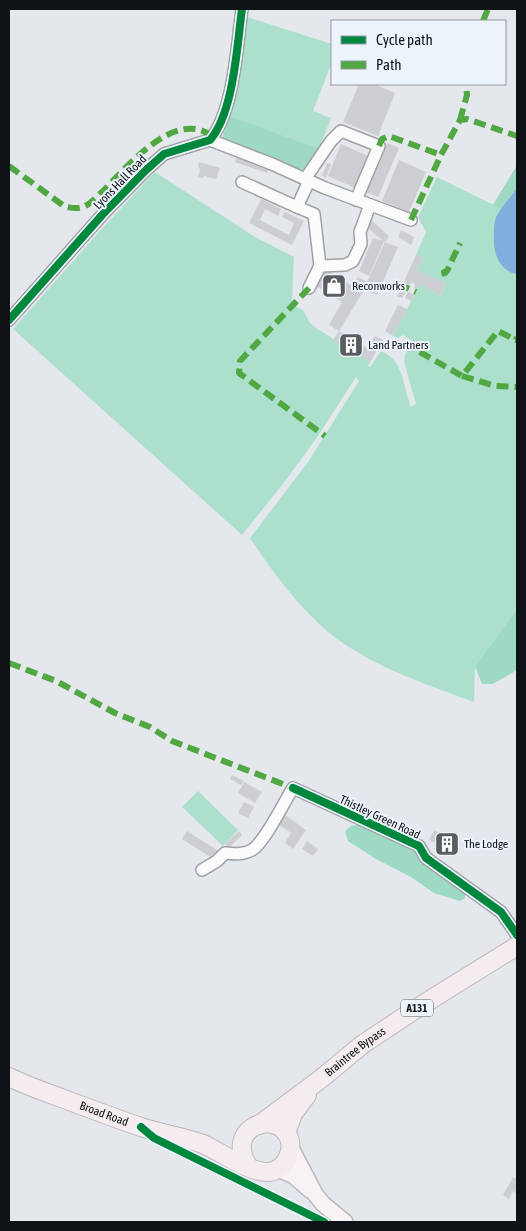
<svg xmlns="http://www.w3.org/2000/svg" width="526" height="1231" font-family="'Asap Condensed',sans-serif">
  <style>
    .green { fill: #ace0cc }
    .forest { fill: #9ed9c3 }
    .water { fill: #80aedd }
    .building { fill: #ccced2 }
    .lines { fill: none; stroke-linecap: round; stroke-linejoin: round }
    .minor-casing { stroke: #9fa1a5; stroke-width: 14 }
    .major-casing { stroke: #beb7ba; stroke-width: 18 }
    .highway-casing { stroke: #beb7ba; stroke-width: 20 }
    .minor { stroke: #fbfbfc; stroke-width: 11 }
    .major { stroke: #f7f3f4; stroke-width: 15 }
    .highway { stroke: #f4ecee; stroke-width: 18 }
    .quiet { stroke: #51a842; stroke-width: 6; stroke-dasharray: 12 6; stroke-linecap: butt }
    .cycleway-casing { stroke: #edf4fc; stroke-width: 11 }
    .cycleway { stroke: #00873e; stroke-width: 8 }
    .labels { text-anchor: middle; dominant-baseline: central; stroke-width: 4; stroke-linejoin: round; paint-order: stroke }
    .shield { fill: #edf4fc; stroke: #52565a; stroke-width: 1 }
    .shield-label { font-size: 11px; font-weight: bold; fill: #0f1214 }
    .street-label { font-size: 12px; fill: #0f1214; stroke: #edf4fc }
    .poi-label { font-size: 12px; fill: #0f1214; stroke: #edf4fc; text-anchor: start }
  </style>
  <rect width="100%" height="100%" fill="#e4e7ec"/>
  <g class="green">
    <path d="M247,17L332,44V62L313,111L331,118L319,149L229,117L235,89Z"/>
    <path d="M155,172L255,237L294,257L292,300L297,307L303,310L310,323L316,328L370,362L368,366L370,367L381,351C404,360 403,386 411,407L416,404L404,362L405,355L412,342L411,340L403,335L398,338L393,336L420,284L440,296L446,284L417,270L423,258L416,255L426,232L418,217L437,177L502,209L496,218L494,230L516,274H517V609L475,666L474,702C431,686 380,669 343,643C306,618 274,574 250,538L308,462L359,381L356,377L318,436L286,480L242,535L13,329L98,233Z"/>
    <path d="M198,791L238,830L223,846L182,807Z"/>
  </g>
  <g class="forest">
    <path d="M229,117L240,120L319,149L303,169L291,168L222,139Z"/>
    <path d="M517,165V188L502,209L493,205Z"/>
    <path d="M517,609V670L493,684H482L475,666Z"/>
    <path d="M361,824L418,853L465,891V898L460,901L434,893L411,877L376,859L348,841L345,831L351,826Z"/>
  </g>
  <path class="water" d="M517,188V274H516C497,269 493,251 494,233C494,228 494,222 496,217C501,207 511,197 517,188Z"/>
  <g class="building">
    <path d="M359,84H379L378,86L395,93L378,136L343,122Z"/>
    <path d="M387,143L399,148L378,197L366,192Z"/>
    <path d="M341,144L368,156L355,188L328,176Z"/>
    <path d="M237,156L269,167L267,173L235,162Z"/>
    <path d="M399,160L426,172L409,212L382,201Z"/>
    <path d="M199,162L220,168L216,179L204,176L203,178L198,177L200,169L198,168Z"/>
    <path d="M327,163L331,164L326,178L322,176Z"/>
    <path d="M261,199L281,209L278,216L265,209L260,220L289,235L294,223L282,217L285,212L304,221L292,245L249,223Z"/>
    <path d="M371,220L389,236L385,242L366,227Z"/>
    <path d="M401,230L414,237L411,245L398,237Z"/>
    <path d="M373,238L384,241L369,276L359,271Z"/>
    <path d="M385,242L398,247L377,295L364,290L339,331L329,325L342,302L315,285L325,269L352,286L358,277L367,282Z"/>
    <path d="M416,255L423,258L417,270L446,284L440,296L420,284L417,289L414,287L415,284L411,282L409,287L403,284Z"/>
    <path d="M401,289L406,291L402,298L397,296Z"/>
    <path d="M408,292L414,295L411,301L405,298Z"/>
    <path d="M398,305L407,309L393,336L385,331Z"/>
    <path d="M339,331L367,348L375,336L383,340L370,362L333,340Z"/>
    <path d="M232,775L244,781L241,785L230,779Z"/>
    <path d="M244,782L262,792L255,803L238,793Z"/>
    <path d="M244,802L254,807L248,818L238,813Z"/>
    <path d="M285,815L306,830L293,849L285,843L291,833L278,824Z"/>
    <path d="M435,830L440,834L434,843L429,839Z"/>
    <path d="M187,831L220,852L215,860L182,839Z"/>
    <path d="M239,831L242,835L229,848L225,844Z"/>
    <path d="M442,835L458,845L453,854L447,849L446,850L442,848L444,847L436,843Z"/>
    <path d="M307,841L318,849L313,856L302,849Z"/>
    <path d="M513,1177L517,1179V1194L513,1191L509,1199L503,1195Z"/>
  </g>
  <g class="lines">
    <defs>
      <g id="minor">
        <path d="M210,140L272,164L325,188L411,220"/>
        <path d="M305,179L331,141L341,131L379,146L356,200"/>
        <path d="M242,182L297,207L309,181"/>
        <path d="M297,207L314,214L320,266L345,265L353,261L361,244L360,232L370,205"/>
        <path d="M309,288L320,266"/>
        <path d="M9,320L103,214L145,171L164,154L210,140C234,112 237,45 242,9"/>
        <path d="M202,870L217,861L225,853C234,854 243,855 252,850C265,842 284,802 293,788L419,846L426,858L501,912L517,935"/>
      </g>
      <g id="major">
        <path d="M290,1146L315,1194L323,1204L345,1222"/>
        <path d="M278,1169L294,1176L310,1190"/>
      </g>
      <g id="highway">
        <path id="s1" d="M9,1077C29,1087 51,1094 72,1102C96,1111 120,1120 144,1128C163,1134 184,1137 203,1144C221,1152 249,1173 269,1172C286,1170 296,1148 287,1134C270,1109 224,1131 249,1167"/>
        <path id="s2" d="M259,1125L322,1078L363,1044L422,1005L517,946"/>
        <path d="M286,1133L293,1114L307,1095"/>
      </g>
    </defs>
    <use href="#minor" class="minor-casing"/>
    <use href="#major" class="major-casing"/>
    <use href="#highway" class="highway-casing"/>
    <use href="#minor" class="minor"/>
    <use href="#major" class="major"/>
    <use href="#highway" class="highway"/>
    <g class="quiet">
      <path d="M483,21L488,9"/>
      <path d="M460,120L467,95L466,84"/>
      <path d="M379,146L382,139L389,136L441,155"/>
      <path d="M9,166L64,206C70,208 77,209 83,207C91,204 98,195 104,190C128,166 176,107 213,137"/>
      <path d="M411,220L441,155L460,120L467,119L517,136"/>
      <path d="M445,276L444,272L447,271L460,243"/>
      <path d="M398,284L416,292"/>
      <path d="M309,288L240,361L239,373L325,436"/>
      <path d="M404,343L462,376L498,331L516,340L517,337"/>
      <path d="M462,376L495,386L517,387"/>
      <path d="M9,663L56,681L115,713L150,727L172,741L293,788"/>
    </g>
    <defs>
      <g id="cycleway">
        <path d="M9,320L103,214L145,171L164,154L210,140C234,112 237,45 242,9"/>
        <path d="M293,788L419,846L426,858L501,912L517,935"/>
        <path d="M141,1127L154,1138L324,1222"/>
      </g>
    </defs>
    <use href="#cycleway" class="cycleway-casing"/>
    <use href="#cycleway" class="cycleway"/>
  </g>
  <defs>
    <symbol id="shop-square" viewBox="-11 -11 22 22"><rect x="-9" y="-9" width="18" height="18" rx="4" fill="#5a5d60" stroke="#edf4fc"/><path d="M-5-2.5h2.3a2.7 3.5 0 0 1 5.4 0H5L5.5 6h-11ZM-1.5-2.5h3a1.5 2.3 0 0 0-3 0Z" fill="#fff"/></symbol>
    <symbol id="building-square" viewBox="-11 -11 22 22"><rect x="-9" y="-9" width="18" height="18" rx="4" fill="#5a5d60" stroke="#edf4fc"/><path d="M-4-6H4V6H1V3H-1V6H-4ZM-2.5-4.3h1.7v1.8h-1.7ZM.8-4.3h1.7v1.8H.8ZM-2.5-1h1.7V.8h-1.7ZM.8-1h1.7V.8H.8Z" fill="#fff"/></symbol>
  </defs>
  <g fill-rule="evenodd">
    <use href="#shop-square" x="320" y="272" width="28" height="28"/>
    <use href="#building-square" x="337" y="331" width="28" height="28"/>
    <use href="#building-square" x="433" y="830" width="28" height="28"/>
  </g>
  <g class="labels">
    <rect class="shield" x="401" y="999.5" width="32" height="17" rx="4"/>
    <g class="shield-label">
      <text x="417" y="1008">A131</text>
    </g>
    <g class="street-label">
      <text transform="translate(120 182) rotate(-46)">Lyons Hall Road</text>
      <text transform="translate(380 817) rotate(25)">Thistley Green Road</text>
      <text stroke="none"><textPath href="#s2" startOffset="121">Braintree Bypass</textPath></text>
      <text stroke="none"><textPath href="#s1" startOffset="102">Broad Road</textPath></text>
    </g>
    <g class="poi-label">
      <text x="352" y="286">Reconworks</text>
      <text x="368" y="345">Land Partners</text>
      <text x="464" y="844">The Lodge</text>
    </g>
  </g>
  <rect width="526" height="1231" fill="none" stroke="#0f1214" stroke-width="20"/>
  <rect x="331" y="20" width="175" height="65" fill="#edf4fc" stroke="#949a9f"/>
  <rect x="341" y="36" width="25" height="8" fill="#00873e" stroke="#949a9f"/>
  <text x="376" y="45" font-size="15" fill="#0f1214">Cycle path</text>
  <rect x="341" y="61" width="25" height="8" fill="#51a842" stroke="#949a9f"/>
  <text x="376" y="70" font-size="15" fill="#0f1214">Path</text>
</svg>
